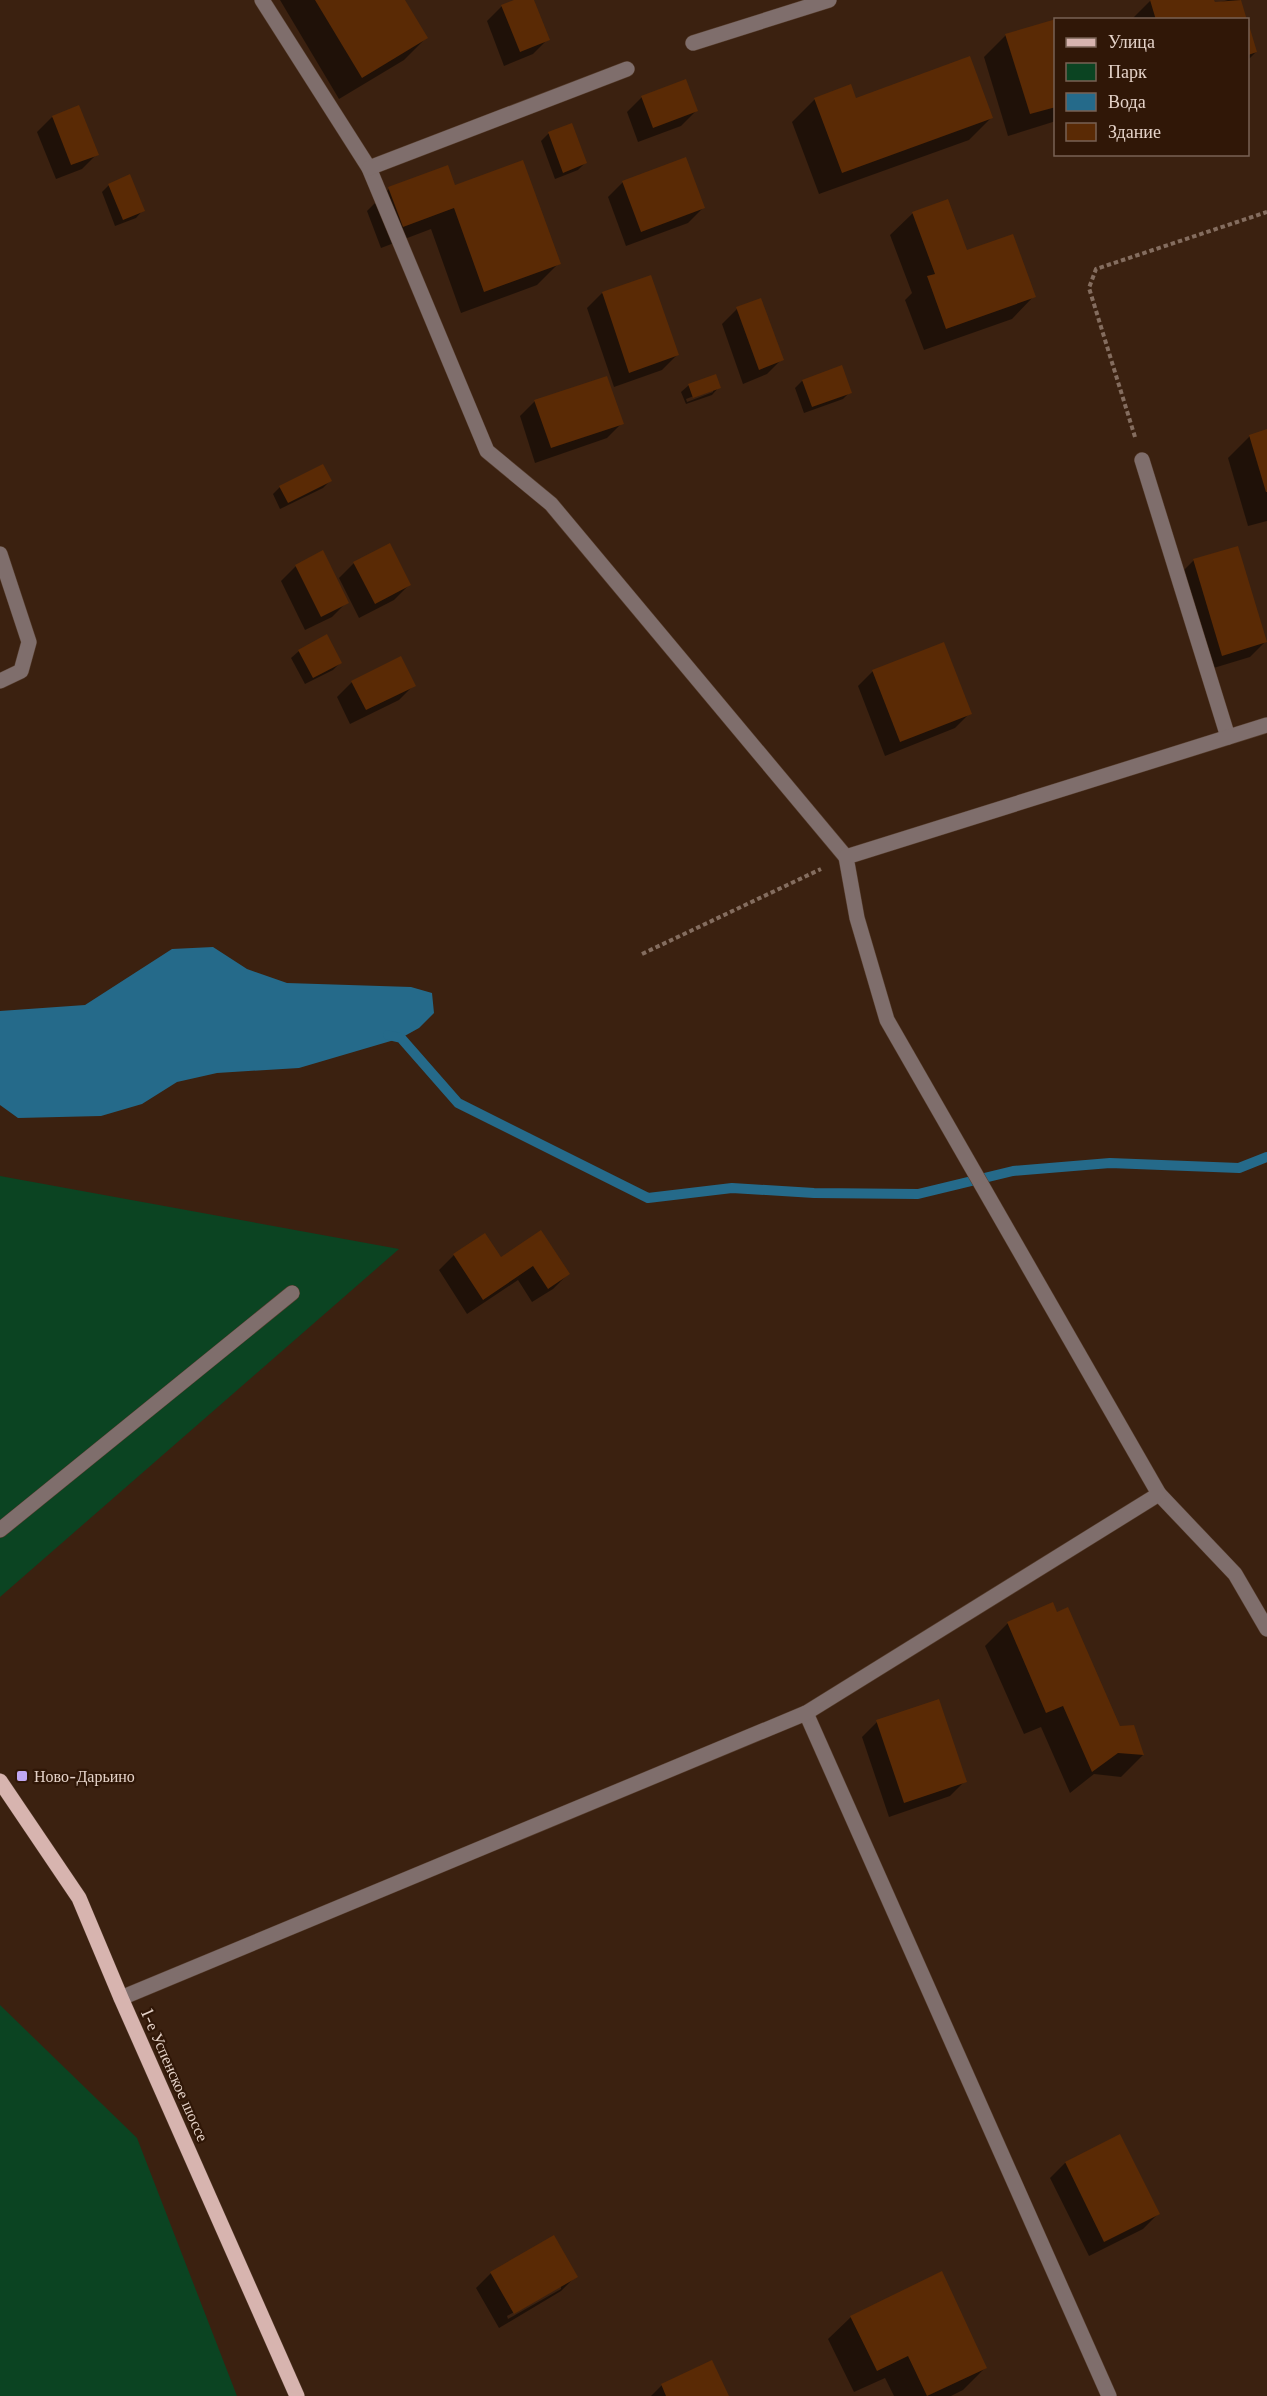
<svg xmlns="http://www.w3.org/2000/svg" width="1267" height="2396" font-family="'Libre Baskerville',serif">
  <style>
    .green { fill: #0b4422 }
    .water { fill: #256a8a }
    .shadow { fill: #0007; fill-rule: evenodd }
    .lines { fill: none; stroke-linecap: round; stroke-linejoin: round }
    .stream { stroke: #256a8a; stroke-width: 10 }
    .building { fill: #5a2a05 }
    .minor-casing { stroke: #563d2d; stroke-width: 16 }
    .major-casing { stroke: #563d2d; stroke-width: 16 }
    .path { stroke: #846d5f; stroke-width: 4; stroke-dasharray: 4.5 3; stroke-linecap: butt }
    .minor { stroke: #7f6e6c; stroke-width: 15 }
    .major { stroke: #d7b4af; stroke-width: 15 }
    .poi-dot { fill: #c0a8f3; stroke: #301707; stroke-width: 2 }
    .labels { text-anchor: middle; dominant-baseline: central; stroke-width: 4.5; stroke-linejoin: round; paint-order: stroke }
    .poi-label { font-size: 16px; fill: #e4d2c8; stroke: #301707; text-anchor: start }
    .street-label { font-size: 16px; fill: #e4d2c8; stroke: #301707 }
  </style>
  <rect width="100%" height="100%" fill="#3b2110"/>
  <g class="green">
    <path d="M0,1176L399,1249L0,1597Z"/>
    <path d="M0,2005L137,2138L237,2396H0Z"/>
  </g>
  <path class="water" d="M213,947L247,969L287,983L411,987L432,993L434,1013L419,1028L401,1038L299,1068L217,1073L177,1082L142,1104L101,1116L18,1118L0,1105V1011L85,1005L172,949Z"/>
  <g class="shadow">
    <path d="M280,0H403L426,38L404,60L339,99Z"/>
    <path d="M518,0H533L548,39L533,54L504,66L487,21L502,6Z"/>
    <path d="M1151,0H1213L1214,4L1228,0H1240L1246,20H1131Z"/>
    <path d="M1056,21V121L1008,136L984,57L1006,35Z"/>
    <path d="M1248,25L1256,52L1248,60Z"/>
    <path d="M642,97L696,111L681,126L638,142L627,112Z"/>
    <path d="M815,99L855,100L991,118L969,140L819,194L792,122Z"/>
    <path d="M52,117L97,154L82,169L56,179L37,132Z"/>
    <path d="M571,125L585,163L578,170L555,179L541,141L548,134Z"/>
    <path d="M623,182L703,208L688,223L626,246L608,197Z"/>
    <path d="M109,185L143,210L136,218L115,226L102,192Z"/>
    <path d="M454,186L559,263L537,285L461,313L431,229L381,248L367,211L389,189Z"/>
    <path d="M913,213L966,252L1034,296L1012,319L924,350L905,300L912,293L890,235Z"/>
    <path d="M602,293L677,355L662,370L614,387L587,308Z"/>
    <path d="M761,300L782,359L767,374L743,384L722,324L737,309Z"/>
    <path d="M841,367L850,392L843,399L804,413L795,388L802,381Z"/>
    <path d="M689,385L719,387L712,395L686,404L681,392ZM713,389V392L687,402L686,399Z"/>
    <path d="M535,401L622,423L607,438L535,463L520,416Z"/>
    <path d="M1267,431V521L1248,526L1228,458L1250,436Z"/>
    <path d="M330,481L323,488L280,509L273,494L280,487Z"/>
    <path d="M1194,560L1265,642L1250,657L1207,670L1179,575Z"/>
    <path d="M354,563L409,585L394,600L359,618L339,578Z"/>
    <path d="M296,566L347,602L332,617L305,630L281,581Z"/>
    <path d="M299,651L340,663L333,670L305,684L291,658Z"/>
    <path d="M873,671L970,713L955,728L885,756L858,686Z"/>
    <path d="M352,682L414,685L399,700L350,724L337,697Z"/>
    <path d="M541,1232L568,1274L553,1289L532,1302L518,1280L467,1314L439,1270L454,1255L500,1259Z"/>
    <path d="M1052,1604L1119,1728L1143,1755L1121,1777L1094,1774L1070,1793L1041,1727L1024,1734L985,1646L1008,1623Z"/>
    <path d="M877,1722L965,1781L950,1796L889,1817L862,1737Z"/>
    <path d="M1119,2136L1158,2214L1143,2229L1089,2256L1050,2178L1065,2163Z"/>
    <path d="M553,2237L576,2276L561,2291L499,2328L476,2288L491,2273ZM561,2285V2289L508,2319L507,2316Z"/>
    <path d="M851,2317L985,2368L963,2390L951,2396H894L885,2378L854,2392L828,2339Z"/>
    <path d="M712,2362L728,2396H651L662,2385Z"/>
  </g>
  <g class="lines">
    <path class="stream" d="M388,1035L401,1038L458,1103L648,1198L732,1188L814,1193L918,1194L1013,1171L1110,1163L1239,1168L1267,1157"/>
  </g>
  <g class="building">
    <path d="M315,0H405L428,38L362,78Z"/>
    <path d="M514,0H534L550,40L520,52L501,5Z"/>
    <path d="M1150,0H1214L1215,2L1241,0L1247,20H1156Z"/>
    <path d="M1056,19V107L1030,114L1005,34Z"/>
    <path d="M1248,22L1257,52L1248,55Z"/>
    <path d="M970,56L993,118L842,173L814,98L851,84L856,98Z"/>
    <path d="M686,79L698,111L653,128L641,96Z"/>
    <path d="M79,105L99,155L71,165L52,116Z"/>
    <path d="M572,123L587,163L563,173L548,132Z"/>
    <path d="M686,157L705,208L641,232L622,181Z"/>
    <path d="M523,160L561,264L484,292L454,208L403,227L388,187L448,165L455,185Z"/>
    <path d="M130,174L145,211L123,220L108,184Z"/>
    <path d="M948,199L967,250L1013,234L1036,297L946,329L927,276L935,274L912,212Z"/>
    <path d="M651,275L679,355L629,373L602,292Z"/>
    <path d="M761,298L784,360L759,370L736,307Z"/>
    <path d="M842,365L852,393L812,407L802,380Z"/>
    <path d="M716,374L721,388L693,398L688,384Z"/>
    <path d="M607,376L624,424L551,448L534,400Z"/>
    <path d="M1267,429V492H1266L1249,435Z"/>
    <path d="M323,464L332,481L288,503L279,486Z"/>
    <path d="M390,543L411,585L375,604L353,562Z"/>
    <path d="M1238,546L1267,642L1222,656L1193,559Z"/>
    <path d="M323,550L349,603L321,617L295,565Z"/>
    <path d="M327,634L342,663L313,678L298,650Z"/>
    <path d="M944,642L972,714L900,742L872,670Z"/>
    <path d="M401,656L416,686L366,710L351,681Z"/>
    <path d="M541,1230L570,1274L548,1289L533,1266L483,1300L453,1254L485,1233L501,1257Z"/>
    <path d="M1053,1602L1057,1612L1068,1607L1120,1726L1134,1725L1144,1755L1118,1753L1092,1772L1063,1706L1046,1713L1007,1622Z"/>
    <path d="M939,1699L967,1782L904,1803L876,1720Z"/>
    <path d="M1120,2134L1160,2214L1104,2242L1065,2162Z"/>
    <path d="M554,2235L578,2277L514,2314L490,2272Z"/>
    <path d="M942,2271L987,2368L927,2396L908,2356L877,2371L850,2316Z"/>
    <path d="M712,2360L729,2396H666L661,2384Z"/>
  </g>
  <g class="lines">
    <defs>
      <g id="minor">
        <path d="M262,0L369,168L487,451L551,504L846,857"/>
        <path d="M693,43L829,0"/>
        <path d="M369,168L627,69"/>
        <path d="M1142,460L1228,737"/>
        <path d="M0,554L29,642L21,671L0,681"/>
        <path d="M1159,1494L1235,1574L1267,1629"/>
        <path d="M0,1530L292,1293"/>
        <path d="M806,1713L1109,2396"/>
        <path d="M121,1998L806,1713L1159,1494L887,1020L857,918L846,857L1267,725"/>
      </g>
      <path id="major" d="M0,1781L79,1898L121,1998L297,2396"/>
    </defs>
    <use href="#minor" class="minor-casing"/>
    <use href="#major" class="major-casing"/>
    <g class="path">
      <path d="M1135,437L1089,288L1096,269L1267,212"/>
      <path d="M642,954L821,869"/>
    </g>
    <use href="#minor" class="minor"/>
    <use href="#major" class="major"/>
  </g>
  <rect class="poi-dot" x="16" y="1770" width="12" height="12" rx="3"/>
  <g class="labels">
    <g class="poi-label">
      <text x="34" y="1776">Ново-Дарьино</text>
    </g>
    <g class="street-label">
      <text transform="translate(175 2075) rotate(66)">1-е Успенское шоссе</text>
    </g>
  </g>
  <rect x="1054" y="18" width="195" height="138" fill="#301707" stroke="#786254" stroke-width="1.5"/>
  <rect x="1066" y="38" width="30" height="9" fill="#d7b4af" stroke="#786254" stroke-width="1.5"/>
  <text x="1108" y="48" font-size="18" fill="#e4d2c8">Улица</text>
  <rect x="1066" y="63" width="30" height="18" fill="#0b4422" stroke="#786254" stroke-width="1.5"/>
  <text x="1108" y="78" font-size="18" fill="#e4d2c8">Парк</text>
  <rect x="1066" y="93" width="30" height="18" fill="#256a8a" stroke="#786254" stroke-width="1.5"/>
  <text x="1108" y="108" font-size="18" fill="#e4d2c8">Вода</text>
  <rect x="1066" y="123" width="30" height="18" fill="#5a2a05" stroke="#786254" stroke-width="1.5"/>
  <text x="1108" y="138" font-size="18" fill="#e4d2c8">Здание</text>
</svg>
